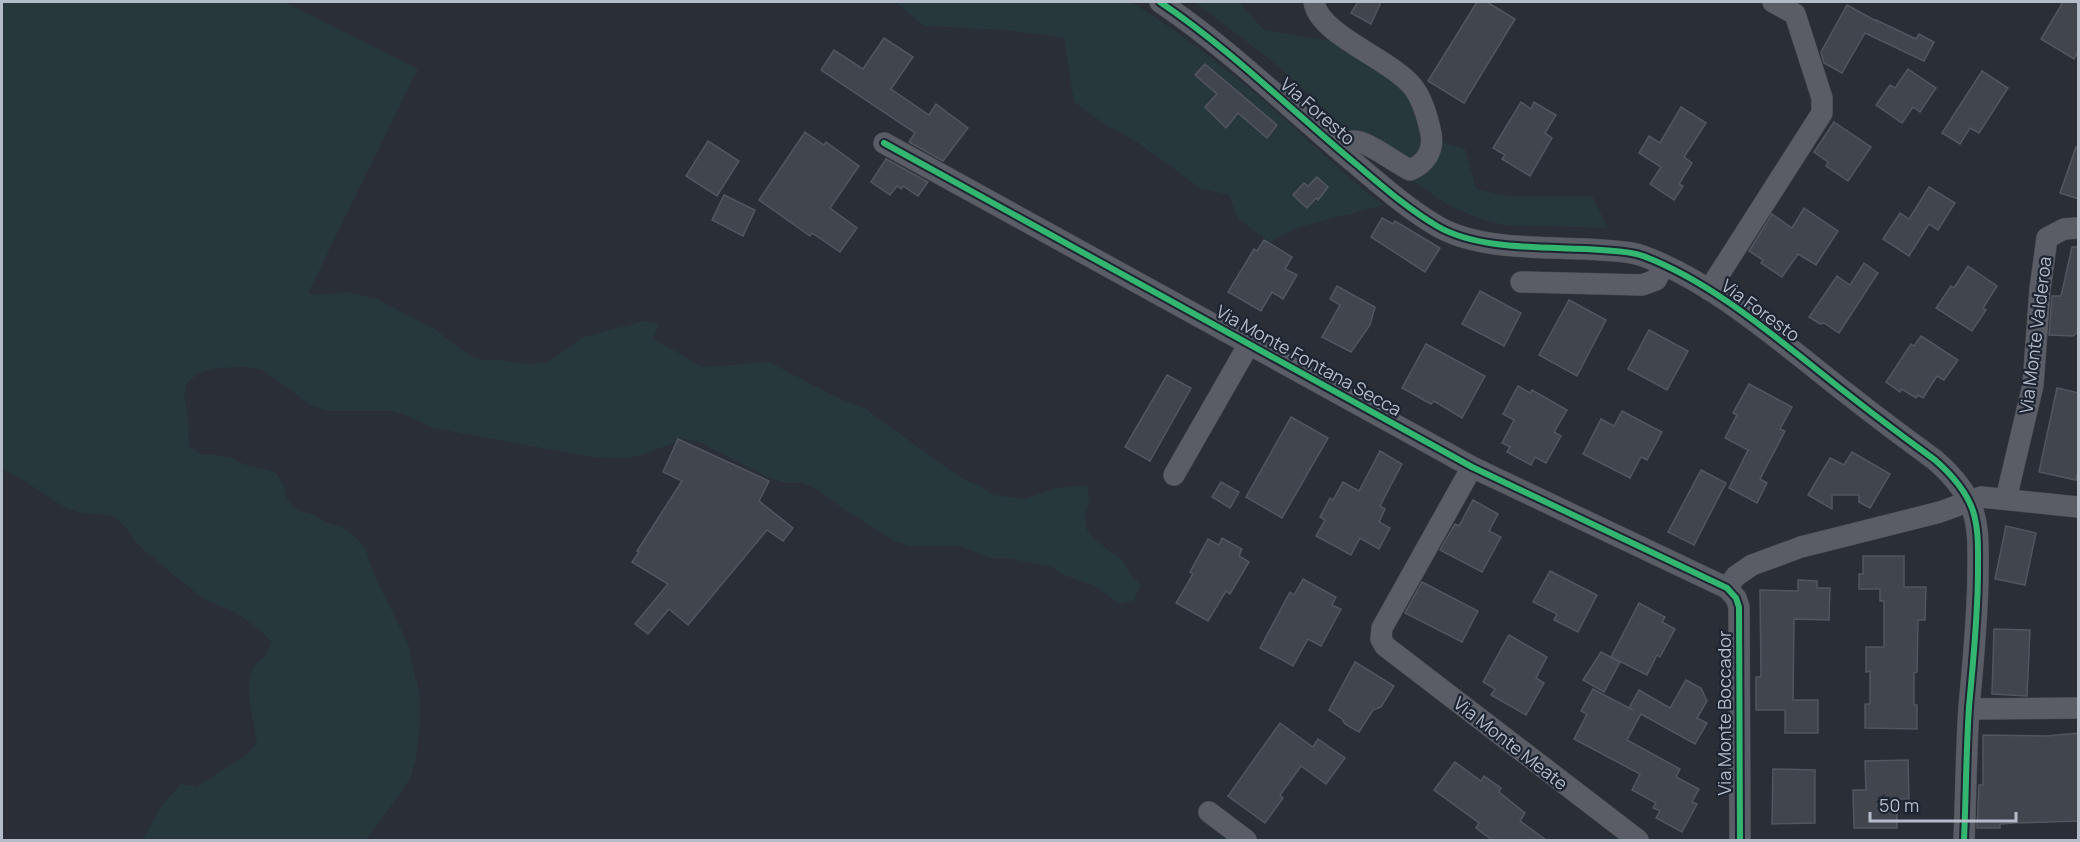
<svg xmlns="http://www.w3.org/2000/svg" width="2080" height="842" font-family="Manrope,sans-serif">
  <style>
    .green { fill: #27383d }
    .building { fill: #41454e; stroke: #52565f; stroke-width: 1.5 }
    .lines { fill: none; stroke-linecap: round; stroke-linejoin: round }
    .street-casing { stroke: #464950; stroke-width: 22 }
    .street { stroke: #5a5d65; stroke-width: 21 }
    .cycleway-casing { stroke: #1d2432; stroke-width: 10 }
    .cycleway { stroke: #33b770; stroke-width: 6 }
    .labels { text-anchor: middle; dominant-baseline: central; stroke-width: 4.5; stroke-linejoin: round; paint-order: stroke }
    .street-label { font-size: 18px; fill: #b4bbc9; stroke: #1d2432 }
  </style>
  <rect width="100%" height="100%" fill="#2a2e37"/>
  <g class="green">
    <path d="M2,2H285L418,69L308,293L315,295L348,292L377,299L433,328L471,356L485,360H501L516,363L532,364L547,362L584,337L644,321L659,324L653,339L703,367L769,362L838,398L866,409L941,464L967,481L981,486L993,495L1025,499L1055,488L1087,485L1089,502L1085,516L1087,531L1098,542L1123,561L1130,574L1141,585L1134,600L1120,604L1095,586L1064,575L1051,567L1007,558H991L959,546H910L896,542L842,508L817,490L803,483H786L770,478L699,442L684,439L639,456L624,458L591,457L434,428L405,415L391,411H328L312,406L261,369L245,367L214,368L199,373L187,383L184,398L188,414L189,446L202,455H217L232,458L246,465L275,472L284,485L287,500L299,511L315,515L328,523L342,527L355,537L365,548L376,579L410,648L412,664L420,695V727L415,762L411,776L402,791L366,840H143L159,809L181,784L196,787L247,754L257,743L249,696V681L253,667L265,656L272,642L261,631L235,612L205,600L181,581L145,551L133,539L125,526L112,516L78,512L64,507L23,480L2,469Z"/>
    <path d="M896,2H1131C1172,27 1211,57 1249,88C1295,126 1336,169 1384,205L1299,227L1270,242L1238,219L1229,195L1200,188L1137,142L1106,125L1074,102L1064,38L1007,30L924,26Z"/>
    <path d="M1195,2H1239L1264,30L1343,43L1388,57L1417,115L1421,136L1465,149L1476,189L1506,196H1592L1608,228L1505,225L1484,220L1449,206L1375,155L1272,61Z"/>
  </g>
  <g class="building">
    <path d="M1358,2H1381L1371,24L1351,13Z"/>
    <path d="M1477,2H1487L1515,19L1464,103L1428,81Z"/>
    <path d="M2063,2H2079V49L2074,59L2041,39Z"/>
    <path d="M1847,5L1876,21V20L1916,39L1919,34L1934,42L1924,61L1865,33L1842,73L1824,63L1821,52Z"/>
    <path d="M884,38L913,57L891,89L929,115L936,104L968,128L943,161L909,142L915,133L821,70L834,50L863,69Z"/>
    <path d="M1205,64L1277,125L1267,138L1238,113L1226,128L1205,107L1217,94L1195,75Z"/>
    <path d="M1908,69L1936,88L1920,112L1913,107L1902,123L1876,105L1890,85L1895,88Z"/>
    <path d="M1982,71L2008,88L1979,133L1970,128L1960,144L1942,133Z"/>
    <path d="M1521,102L1531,109L1534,102L1556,115L1545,133L1552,138L1530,176L1502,159L1505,155L1493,148Z"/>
    <path d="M1681,107L1706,123L1684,157L1692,163L1679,184L1683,186L1674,200L1650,184L1661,167L1639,153L1649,136L1660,143Z"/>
    <path d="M1834,122L1871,147L1848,181L1826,166L1828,162L1814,152Z"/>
    <path d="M805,132L824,145L826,142L859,166L830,208L857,228L840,252L812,233L810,236L759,200Z"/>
    <path d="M708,141L739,161L717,196L686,176Z"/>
    <path d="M2076,147L2079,148V199L2060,193Z"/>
    <path d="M886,159L928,182L918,196L903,186L901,189L897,186L890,195L871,182Z"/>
    <path d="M1317,177L1328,187L1318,200L1316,198L1307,208L1293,195L1304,183L1308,186Z"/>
    <path d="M1929,187L1955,203L1938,230L1929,224L1909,256L1883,239L1900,213L1909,219Z"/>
    <path d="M724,195L755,210L743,236L712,220Z"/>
    <path d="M1804,208L1838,231L1816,265L1798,254L1782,277L1761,263L1763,260L1749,251L1772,214L1792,228Z"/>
    <path d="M1382,218L1393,224L1395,221L1440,248L1425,272L1371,237Z"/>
    <path d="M1264,240L1292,257L1285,269L1297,275L1283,299L1272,292L1261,311L1228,292L1254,249L1257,251Z"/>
    <path d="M2072,247H2079V331L2073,336L2049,335L2052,296H2061Z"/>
    <path d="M1864,263L1878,273L1839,333L1824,323L1820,324L1809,317L1837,276L1850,285Z"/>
    <path d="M1968,266L1997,286L1983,308L1986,310L1972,331L1936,308L1951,286L1954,288Z"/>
    <path d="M1337,286L1375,307L1370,325L1351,352L1322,337L1340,305L1330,299Z"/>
    <path d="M1480,291L1521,313L1504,346L1462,324Z"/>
    <path d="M1569,300L1606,320L1577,376L1539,355Z"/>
    <path d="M1649,330L1688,351L1667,390L1628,369Z"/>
    <path d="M1921,336L1958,360L1944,380L1937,376L1923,398L1918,395L1916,398L1902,389L1900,392L1886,382L1911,344L1914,346Z"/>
    <path d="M1426,344L1485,376L1462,418L1434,401L1431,404L1402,388Z"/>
    <path d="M1167,375L1191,388L1150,461L1125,447Z"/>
    <path d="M1749,384L1792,407L1780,429L1785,431L1760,479L1767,483L1757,503L1729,488L1748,450L1725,438L1737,415L1733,413Z"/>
    <path d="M1518,386L1530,393L1532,390L1567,410L1554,432L1561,436L1546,463L1535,457L1531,465L1507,452L1510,447L1502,443L1514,420L1503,414Z"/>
    <path d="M2057,388L2079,393V467L2076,480L2039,472Z"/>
    <path d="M1622,411L1662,432L1647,460L1641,457L1630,478L1583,454L1601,419L1614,426Z"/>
    <path d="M1291,417L1328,438L1282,518L1246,497Z"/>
    <path d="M678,439L769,481L759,501L793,528L783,541L767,530L688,625L669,609L648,634L635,624L668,584L632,562L639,552L637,551L682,481L663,472Z"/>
    <path d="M1380,451L1402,464L1380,506L1385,509L1379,522L1390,528L1379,549L1360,538L1351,555L1316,536L1325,520L1320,517L1330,498L1333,500L1343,482L1359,491Z"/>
    <path d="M1852,452L1890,474L1870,508L1859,502V495H1832V509L1808,495L1830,458L1844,465Z"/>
    <path d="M1701,470L1726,483L1694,545L1668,532Z"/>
    <path d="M1221,482L1239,492L1230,508L1212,497Z"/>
    <path d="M1473,500L1498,514L1489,531L1501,537L1482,572L1440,550L1455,524L1459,526Z"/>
    <path d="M2006,526L2036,533L2025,585L1995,579Z"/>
    <path d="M1222,538L1242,549L1239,556L1249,562L1230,594L1226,591L1208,621L1176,603L1193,574L1190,572L1208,539L1219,545Z"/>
    <path d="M1863,556H1904V587H1926L1925,620H1918L1917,672L1914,673V705H1917V729L1865,728V704H1870V671L1866,672V647H1884V601H1880V589H1859V574H1863Z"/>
    <path d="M1550,571L1597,595L1578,632L1554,620L1557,614L1533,602Z"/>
    <path d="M1303,579L1336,597L1332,605L1341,609L1321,646L1308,639L1293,666L1260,648L1290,592L1294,595Z"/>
    <path d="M1798,580L1817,581V588H1830L1829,620L1794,619L1793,700H1818V733H1785V710H1756V677H1761L1760,590L1798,591Z"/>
    <path d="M1422,582L1478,611L1462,642L1405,613Z"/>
    <path d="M1639,603L1665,617L1662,622L1675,629L1660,657L1657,655L1647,675L1611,657Z"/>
    <path d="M1994,629L2030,630L2027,696L1992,694Z"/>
    <path d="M1509,635L1547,657L1536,678L1544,683L1526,715L1491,695L1495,689L1483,682Z"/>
    <path d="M1601,652L1620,662L1604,692L1583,680Z"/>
    <path d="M1355,662L1394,686L1381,707L1373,710L1359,732L1345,724L1342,719L1329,710Z"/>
    <path d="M1686,680L1701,688L1707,701L1697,718L1707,723L1695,744L1641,714L1627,740L1680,769L1676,777L1699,789L1692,802L1697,804L1682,832L1656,818L1660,811L1653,808L1656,803L1632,790L1640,774L1574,739L1587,714L1581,711L1593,689L1633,710L1629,708L1639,690L1670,708Z"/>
    <path d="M1280,723L1313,747L1318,739L1345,758L1326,784L1301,766L1280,795L1283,798L1265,823L1228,796Z"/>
    <path d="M2079,733V821L2015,823L2000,824V828H1977L1979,785H1983V735L2046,736Z"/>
    <path d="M1908,760L1909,799H1897V828H1854L1853,790H1866L1865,761Z"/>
    <path d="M1455,762L1481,781L1484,776L1501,788L1499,792L1525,813L1520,821L1546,840H1492L1476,828L1479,823L1434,790Z"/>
    <path d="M1773,769L1815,770V823L1772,824Z"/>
  </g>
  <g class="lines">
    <defs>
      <g id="street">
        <path d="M1160,2C1230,49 1291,110 1356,164C1382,186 1408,209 1437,226C1481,252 1552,246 1601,250C1615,251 1630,251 1643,256C1702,278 1757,322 1806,361C1848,395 1891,428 1935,460C1951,474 1966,490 1973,511C1979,530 1978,550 1978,570C1978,616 1973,662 1969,707C1966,752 1966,796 1964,840"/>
        <path d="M1314,2C1319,35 1391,59 1413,87C1423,100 1428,119 1431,134C1434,151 1425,164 1410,170C1395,163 1368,141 1354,141C1348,141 1342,145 1336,147"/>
        <path d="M884,143L1472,467L1727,588L1736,598L1739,607L1740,840"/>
        <path d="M1521,282L1642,285L1656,280L1664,265"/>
        <path d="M1709,290L1822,113V98L1795,14L1773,2"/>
        <path d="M1472,467L1382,628L1381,639L1385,646L1638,840"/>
        <path d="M1174,475L1249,344"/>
        <path d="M2006,499L2033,385L2040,289L2047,238L2064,229L2078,228"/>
        <path d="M1727,588L1736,576L1752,565L1801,547L1940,512L1981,497L2078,507"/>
        <path d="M1969,709L2078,708"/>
        <path d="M1209,812L1246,840"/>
      </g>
    </defs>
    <use href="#street" class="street-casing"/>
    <use href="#street" class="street"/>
    <defs>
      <g id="cycleway">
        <path d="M1160,2C1230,49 1291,110 1356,164C1382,186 1408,209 1437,226C1481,252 1552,246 1601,250C1615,251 1630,251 1643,256C1702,278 1757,322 1806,361C1848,395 1891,428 1935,460C1951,474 1966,490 1973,511C1979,530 1978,550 1978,570C1978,616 1973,662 1969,707C1966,752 1966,796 1964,840"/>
        <path d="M884,143L1472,467L1727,588L1736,598L1739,607L1740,840"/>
      </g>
    </defs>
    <use href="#cycleway" class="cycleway-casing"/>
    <use href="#cycleway" class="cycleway"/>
  </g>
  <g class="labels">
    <g class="street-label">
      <text transform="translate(1318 111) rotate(41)">Via Foresto</text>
      <text transform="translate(1761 310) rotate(36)">Via Foresto</text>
      <text transform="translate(2035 335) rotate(-83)">Via Monte Valderoa</text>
      <text transform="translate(1309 360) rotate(29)">Via Monte Fontana Secca</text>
      <text transform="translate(1724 713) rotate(-90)">Via Monte Boccador</text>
      <text transform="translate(1511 743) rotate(38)">Via Monte Meate</text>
    </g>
  </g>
  <rect width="2080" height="842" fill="none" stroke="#b4bbc9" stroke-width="6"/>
  <path d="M1870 812v9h146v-9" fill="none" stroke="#b4bbc9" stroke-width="3"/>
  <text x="1879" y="812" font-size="18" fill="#b4bbc9" stroke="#1d2432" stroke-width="4.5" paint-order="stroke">50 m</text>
</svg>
